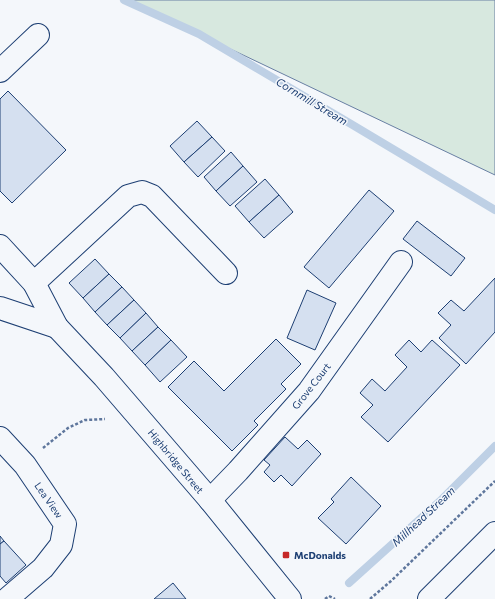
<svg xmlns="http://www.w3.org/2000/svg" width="495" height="599" font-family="Commissioner,sans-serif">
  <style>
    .green { fill: #d7e8df; stroke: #687fa3 }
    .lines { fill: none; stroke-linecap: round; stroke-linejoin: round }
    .stream { stroke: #bed0e5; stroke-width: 8 }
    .building { fill: #d5e0f0; stroke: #1d3f73 }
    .minor-casing { stroke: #1d3f73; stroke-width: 24 }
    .secondary-casing { stroke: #1d3f73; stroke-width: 24 }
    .primary-casing { stroke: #1d3f73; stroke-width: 24 }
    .path { stroke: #5e769c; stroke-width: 2.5; stroke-dasharray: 3 2; stroke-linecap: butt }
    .minor { stroke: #f4f7fb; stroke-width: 22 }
    .secondary { stroke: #f4f7fb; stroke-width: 22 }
    .primary { stroke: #f4f7fb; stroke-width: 22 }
    .poi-dot { fill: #c62828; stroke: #f4f7fb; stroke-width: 1.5 }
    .labels { text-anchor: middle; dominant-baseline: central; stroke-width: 3; stroke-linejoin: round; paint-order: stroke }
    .street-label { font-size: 10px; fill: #1d3f73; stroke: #f4f7fb }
    .poi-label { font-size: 10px; font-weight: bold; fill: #1d3f73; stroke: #f4f7fb; text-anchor: start }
    .water-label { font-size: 11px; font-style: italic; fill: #1d3f73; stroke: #f4f7fb }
  </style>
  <rect width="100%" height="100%" fill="#f4f7fb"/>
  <path class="green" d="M124,0H495V175L199,34Z"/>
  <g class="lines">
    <g class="stream">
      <path d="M124,0L199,34L351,124L495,210"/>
      <path d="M349,583L440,501L495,446"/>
    </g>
  </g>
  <g class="building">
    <path d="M8,91L66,150L12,203L0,191V99Z"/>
    <path d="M197,121L212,137L184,162L170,146Z"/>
    <path d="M212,137L225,151L198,177L184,162Z"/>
    <path d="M231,152L243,166L216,191L204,177Z"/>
    <path d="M243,166L257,182L230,206L216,191Z"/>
    <path d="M265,179L279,195L249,222L235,206Z"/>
    <path d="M369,190L394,211L329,288L304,267Z"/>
    <path d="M279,195L293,212L264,238L249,222Z"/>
    <path d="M417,221L465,258L451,276L403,239Z"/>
    <path d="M95,259L109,274L83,298L69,283Z"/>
    <path d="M109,274L122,287L95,312L83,298Z"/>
    <path d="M495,278V332L466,364L439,338L451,325L438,313L451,300L464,311Z"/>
    <path d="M122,287L134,300L107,325L95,312Z"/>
    <path d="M307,290L336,303L315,350L287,338Z"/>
    <path d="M134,300L146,313L120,338L107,325Z"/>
    <path d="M146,313L158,327L132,351L120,338Z"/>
    <path d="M158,327L171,340L145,365L132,351Z"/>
    <path d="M276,339L301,364L281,384L286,389L254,421L258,425L232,451L168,387L194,361L224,391Z"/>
    <path d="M171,340L187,357L160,382L145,365Z"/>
    <path d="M409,340L421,352L432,340L460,365L388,442L361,417L373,405L360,393L372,379L385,391L407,367L395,355Z"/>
    <path d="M285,437L298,449L307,440L321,454L292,486L281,475L274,482L264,472L270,465L264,460Z"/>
    <path d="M351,477L381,506L346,544L318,518L334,502L331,499Z"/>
    <path d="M0,536L4,541L0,544Z"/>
    <path d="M4,541L26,565L6,583L0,576V544Z"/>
    <path d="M173,583L186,599H154Z"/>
  </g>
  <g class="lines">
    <defs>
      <g id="minor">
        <path d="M0,71L38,35"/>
        <path d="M34,283L128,196L142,192L152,196L226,273"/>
        <path d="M0,438L25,465L65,524L61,545L43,568L7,599"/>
        <path d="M210,500L238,471L309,391L401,262"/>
      </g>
      <g id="secondary">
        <path d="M0,246L34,283L57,327L104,377L210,500L290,599"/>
        <path d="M0,308L57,327"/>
      </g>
      <path id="primary" d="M429,599L495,533"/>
    </defs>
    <use href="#minor" class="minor-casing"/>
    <use href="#secondary" class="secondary-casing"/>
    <use href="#primary" class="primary-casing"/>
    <g class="path">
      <path d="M43,448L68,428L85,420L105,419"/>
      <path d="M325,599L329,596L335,599"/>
      <path d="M370,599L391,581L495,481"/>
    </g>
    <use href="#minor" class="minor"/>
    <use href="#secondary" class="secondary"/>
    <use href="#primary" class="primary"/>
  </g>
  <rect class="poi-dot" x="282" y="551" width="8" height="8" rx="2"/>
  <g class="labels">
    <g class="street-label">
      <text transform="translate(311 386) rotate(-52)">Grove Court</text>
      <text transform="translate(176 461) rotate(50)">Highbridge Street</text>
      <text transform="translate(49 500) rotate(55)">Lea View</text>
    </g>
    <g class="poi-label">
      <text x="294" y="555">McDonalds</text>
    </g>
    <g class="water-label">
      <text transform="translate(312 101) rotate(31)">Cornmill Stream</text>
      <text transform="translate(423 516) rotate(-43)">Millhead Stream</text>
    </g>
  </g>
</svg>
